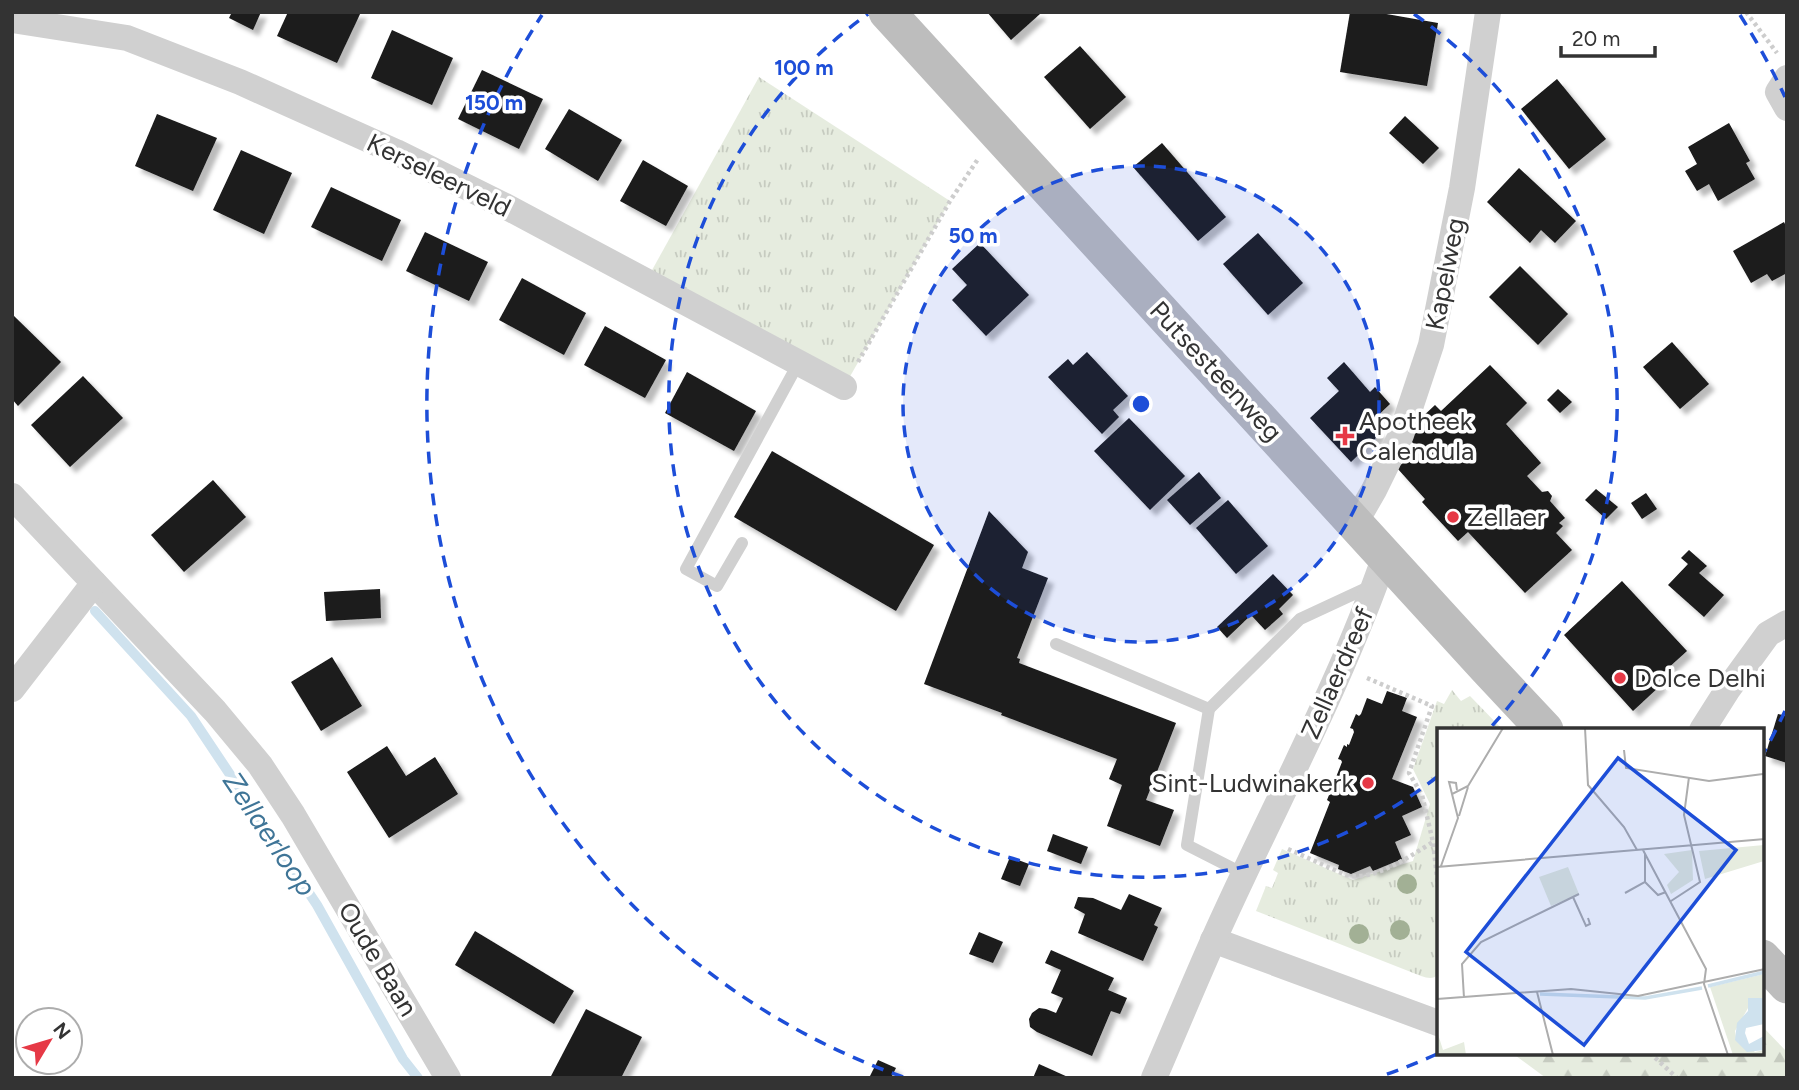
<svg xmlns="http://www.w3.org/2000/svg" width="1799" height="1090" font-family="Figtree,sans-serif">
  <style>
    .forest { fill: url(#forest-firs) }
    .park { fill: url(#park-tufts) }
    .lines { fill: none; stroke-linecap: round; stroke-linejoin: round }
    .stream { stroke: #cfe2ee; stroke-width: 10 }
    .building { fill: #1a1a1a; filter: url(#shadow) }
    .path { stroke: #cdcdcd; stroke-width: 4.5; stroke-dasharray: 3.5 3.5; stroke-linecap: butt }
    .lane { stroke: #d0d0d0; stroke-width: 12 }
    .street { stroke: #d0d0d0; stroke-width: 26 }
    .secondary { stroke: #bdbdbd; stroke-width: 37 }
    .tree { fill: #a2b095 }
    .ring { fill: none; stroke: #1d4ed8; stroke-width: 3.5; stroke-dasharray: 12 9 }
    .poi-dot { fill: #e63946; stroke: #fff; stroke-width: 2.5 }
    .labels { text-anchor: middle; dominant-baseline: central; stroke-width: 7; stroke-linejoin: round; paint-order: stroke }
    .street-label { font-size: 26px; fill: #333; stroke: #fff }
    .poi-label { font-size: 26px; fill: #333; stroke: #fff; text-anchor: start }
    .water-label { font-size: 28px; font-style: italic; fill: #3f7597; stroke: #fff }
    .inset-river { fill: none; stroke: #cfe2ee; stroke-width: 3.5 }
    .inset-road { fill: none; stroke: #adadad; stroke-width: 2 }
    .view { fill: #1d4ed8; fill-opacity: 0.15; stroke: #1d4ed8; stroke-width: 3.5 }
    .inset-edge { fill: none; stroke: #333; stroke-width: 3.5 }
    .centre { fill: #1d4ed8; stroke: #fff; stroke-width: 3.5 }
    .ring-label { font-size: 21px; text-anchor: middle; font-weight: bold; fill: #1d4ed8; stroke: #fff; stroke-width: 7; stroke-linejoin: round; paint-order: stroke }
  </style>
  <defs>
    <pattern id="forest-firs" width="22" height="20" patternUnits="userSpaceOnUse" patternTransform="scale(1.75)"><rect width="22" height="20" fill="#e6ecdf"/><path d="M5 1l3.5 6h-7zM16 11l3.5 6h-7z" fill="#c6cbc0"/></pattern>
    <pattern id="park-tufts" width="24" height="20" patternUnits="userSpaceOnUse" patternTransform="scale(1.75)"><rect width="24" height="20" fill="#e6ecdf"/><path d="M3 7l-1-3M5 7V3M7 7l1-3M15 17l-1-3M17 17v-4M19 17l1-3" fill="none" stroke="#c6cbc0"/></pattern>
    <filter id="shadow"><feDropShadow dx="6" dy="6" stdDeviation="2" flood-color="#0004"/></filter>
  </defs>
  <rect width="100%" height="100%" fill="#fff"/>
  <path class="forest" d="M1762,1026L1787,1052V1078H1546L1512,1053H1762Z"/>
  <g class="park">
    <path d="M759,77L950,201L844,387L646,281Z"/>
    <path d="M1452,690L1461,701L1470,696L1502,729L1438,730V974C1433,980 1428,978 1421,976L1256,911L1266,886L1272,888L1278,873L1273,870L1282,849L1353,880L1413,861L1430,804L1413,769L1437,701L1444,704Z"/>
  </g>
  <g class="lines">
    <path class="stream" d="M95,611L191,716L317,905L403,1059L418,1078"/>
  </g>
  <g class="building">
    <path d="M232,12H261L253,30L229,18Z"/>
    <path d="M288,12H361L337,63L277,36Z"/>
    <path d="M987,12H1038L1040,14L1011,40Z"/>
    <path d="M1350,12H1375L1438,23L1427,86L1340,72Z"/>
    <path d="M392,30L453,58L432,105L371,78Z"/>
    <path d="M1080,46L1126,97L1090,129L1044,77Z"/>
    <path d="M482,70L543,99L519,149L458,119Z"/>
    <path d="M1557,79L1606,139L1569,169L1521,109Z"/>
    <path d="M569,109L622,140L598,181L545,149Z"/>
    <path d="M157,114L217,138L193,191L135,166Z"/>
    <path d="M1405,116L1439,148L1423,164L1389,133Z"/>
    <path d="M1729,123L1750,161L1746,163L1755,179L1718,201L1709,184L1697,191L1685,171L1697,164L1688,147Z"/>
    <path d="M1162,143L1226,217L1198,241L1133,167Z"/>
    <path d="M241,150L292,173L264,234L213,210Z"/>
    <path d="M643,160L688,186L666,226L620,201Z"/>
    <path d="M1519,168L1576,221L1555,243L1541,230L1530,243L1487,202Z"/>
    <path d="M331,187L401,220L382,261L311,227Z"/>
    <path d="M1784,222L1787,228V273L1772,281L1767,274L1751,283L1733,251Z"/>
    <path d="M425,232L488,262L469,301L406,271Z"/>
    <path d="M1258,233L1303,283L1268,315L1223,264Z"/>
    <path d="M980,243L1029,295L986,336L952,300L967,285L952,269Z"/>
    <path d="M1520,266L1568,314L1538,345L1489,297Z"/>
    <path d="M522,278L586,313L564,355L499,320Z"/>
    <path d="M12,314L61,362L18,406L12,399Z"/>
    <path d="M605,326L666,360L645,398L584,365Z"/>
    <path d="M1672,342L1709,384L1680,409L1643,367Z"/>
    <path d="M1087,352L1128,396L1113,410L1119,417L1102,434L1048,377L1068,359L1073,365Z"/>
    <path d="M1344,362L1370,392L1375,387L1390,404L1370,423L1380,434L1351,462L1310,418L1339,391L1327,378Z"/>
    <path d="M1490,365L1527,403L1506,424L1541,463L1527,476L1542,492L1548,491L1552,496L1550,501L1565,518L1559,523L1563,526L1556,533L1572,550L1525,593L1468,532L1458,541L1422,502L1425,499L1397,468L1404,462L1400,458L1414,444L1409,439L1424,425L1419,420L1435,405L1441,411Z"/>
    <path d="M687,372L756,411L734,451L665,413Z"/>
    <path d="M83,376L123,418L70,467L31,425Z"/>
    <path d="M1558,389L1572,402L1560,413L1547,400Z"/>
    <path d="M1129,418L1185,476L1150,510L1094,451Z"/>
    <path d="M772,451L934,545L896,611L734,517Z"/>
    <path d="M1199,472L1221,498L1190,525L1167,500Z"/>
    <path d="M213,480L246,517L184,572L151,535Z"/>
    <path d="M1596,489L1618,507L1606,519L1585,500Z"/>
    <path d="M1646,493L1657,509L1642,519L1631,503Z"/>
    <path d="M1228,500L1268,546L1236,574L1196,528Z"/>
    <path d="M989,511L1028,552L1022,568L1048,578L1017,658L1020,659L1019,663L1176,723L1146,800L1174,810L1160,846L1107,826L1122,785L1109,779L1117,759L1001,715L1002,713L924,684Z"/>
    <path d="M1689,550L1707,566L1699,573L1724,595L1704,617L1668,585L1688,564L1681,558Z"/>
    <path d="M1273,574L1293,595L1279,609L1283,614L1265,630L1251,615L1227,638L1217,627Z"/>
    <path d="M1622,581L1687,651L1656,679L1661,685L1633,711L1564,635Z"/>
    <path d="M380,589L381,618L326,621L324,592Z"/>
    <path d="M332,657L362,706L321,731L291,682Z"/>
    <path d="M1387,691L1407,698L1402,711L1417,717L1392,779L1413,787L1422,807L1402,816L1411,835L1395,842L1402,859L1373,871L1370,866L1351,874L1338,869L1339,865L1310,853L1330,802L1327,800L1342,762L1341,760L1338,759L1344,745L1347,747V744L1349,745L1354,732L1353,729L1350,728L1356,714L1359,716L1361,714L1367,698L1382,704Z"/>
    <path d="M1778,714L1787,716V763L1765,756Z"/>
    <path d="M387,746L406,776L435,757L458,794L389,838L347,772Z"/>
    <path d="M1053,834L1088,847L1081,864L1047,851Z"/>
    <path d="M1010,857L1029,864L1020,886L1001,879Z"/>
    <path d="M1129,894L1162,908L1154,925L1158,927L1143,961L1078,933L1085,914L1074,908L1078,897L1093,898L1121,910Z"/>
    <path d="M475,931L574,991L554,1024L455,965Z"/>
    <path d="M979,932L1003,942L993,963L969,954Z"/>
    <path d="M1051,950L1114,978L1108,990L1127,998L1120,1014L1111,1011L1092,1056L1037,1032L1030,1027L1029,1019L1032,1013L1039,1008L1046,1009L1056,1013L1063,998L1051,993L1061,970L1045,963Z"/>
    <path d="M586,1009L642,1037L621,1078H550Z"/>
    <path d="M878,1060L896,1068L891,1078H869Z"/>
    <path d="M1039,1064L1070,1078H1033Z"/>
  </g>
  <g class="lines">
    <g class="path">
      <path d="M1746,12L1777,53"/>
      <path d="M858,362L950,201L978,159"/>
      <path d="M1367,678L1432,706L1409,773L1422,795L1433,842L1438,886"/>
      <path d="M1288,849L1346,875C1374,882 1410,856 1433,842"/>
      <path d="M1650,1053L1677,1078"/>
    </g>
    <g class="lane">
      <path d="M742,543L717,586L686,569L799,362"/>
      <path d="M1056,644L1209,709L1300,619L1371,586"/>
      <path d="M1209,709L1187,845L1244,874"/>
    </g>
    <g class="street">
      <path d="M12,20L127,38L240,82L396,152L505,206L844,387"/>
      <path d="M1787,78L1778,92L1787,108"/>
      <path d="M12,496L215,711L260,765L293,815L448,1078"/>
      <path d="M1355,523L1374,490L1401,435L1431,345L1462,188L1488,12"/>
      <path d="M12,689L94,583"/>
      <path d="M1702,730L1728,689L1768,634L1787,623"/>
      <path d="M1213,940L1438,1023"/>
      <path d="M1154,1078C1174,1032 1193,986 1213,941C1270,813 1339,689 1385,556"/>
    </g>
    <g class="secondary">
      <path d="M887,12L1487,668L1545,730"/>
      <path d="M1762,958L1787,985"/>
    </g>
  </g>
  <g class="tree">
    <circle cx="1407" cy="884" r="10"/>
    <circle cx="1400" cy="930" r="10"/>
    <circle cx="1359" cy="934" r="10"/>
  </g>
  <circle cx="1141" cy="404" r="238" fill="#1d4ed8" fill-opacity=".12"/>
  <g class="ring">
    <circle cx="1141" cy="404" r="238"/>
    <path d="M1437 777A476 476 0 1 1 868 14M1414 14A476 476 0 0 1 1489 729"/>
    <path d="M1785 711A714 714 0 0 1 1762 756M1437 1054A714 714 0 0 1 1379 1077M903 1077A714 714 0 0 1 542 15M1740 15A714 714 0 0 1 1785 97"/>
  </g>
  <g class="poi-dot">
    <path d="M1341.5 425.5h7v7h7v7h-7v7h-7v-7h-7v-7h7z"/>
    <circle cx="1453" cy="517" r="7"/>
    <circle cx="1620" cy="678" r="7"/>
    <circle cx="1368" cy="783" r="7"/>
  </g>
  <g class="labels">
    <g class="street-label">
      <text transform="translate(439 175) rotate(26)">Kerseleerveld</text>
      <text transform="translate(1445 274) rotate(-79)">Kapelweg</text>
      <text transform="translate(1216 371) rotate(47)">Putsesteenweg</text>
      <text transform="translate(1337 673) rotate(-66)">Zellaerdreef</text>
      <text transform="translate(378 959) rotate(59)">Oude Baan</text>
    </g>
    <g class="poi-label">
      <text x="1359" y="421">Apotheek<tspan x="1359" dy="30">Calendula</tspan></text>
      <text x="1467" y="517">Zellaer</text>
      <text x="1634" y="678">Dolce Delhi</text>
      <text x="1354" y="783" text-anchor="end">Sint-Ludwinakerk</text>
    </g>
    <g class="water-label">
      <text transform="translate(270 834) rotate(56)">Zellaerloop</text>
    </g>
  </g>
  <g transform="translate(1437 728)">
    <rect width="327" height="327" fill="#fff"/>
    <path d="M327,117V133L268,151L262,123ZM0,303L6,322L27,314L29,327H0Z" fill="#e6ecdf"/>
    <path d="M255,122L256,152L234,166L230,157L242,144L227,126ZM131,139L142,166L114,178L102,149ZM327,246V270L311,280L298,303L299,309L318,324L327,322V327H296L273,259Z" fill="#e6ecdf"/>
    <path d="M311,270H327V296L309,300L308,305L312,316L327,308V322L310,324L298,312L300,295L311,283Z" fill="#cfe2ee"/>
    <path class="inset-river" d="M271,258L328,244M103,266L208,270L265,260"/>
    <path class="inset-road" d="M148,0L151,57L187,99L200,122M187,22L189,40L272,53L326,46M15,66L12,54L19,55L20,62M22,88L31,59M206,122L269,241L267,256L291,327M4,138L21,90L15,66L31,58L66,0M0,139L328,111M208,154L221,167L229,164M188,165L208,154V126M136,169L149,198L153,196L151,190M234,173L263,154L247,87L252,49M100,264L116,327M27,270L25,236L44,214L142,166M0,271L134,261L201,268L328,241"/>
    <path class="view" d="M181,30L299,122L147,317L29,224Z"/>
    <rect width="327" height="327" class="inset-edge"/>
  </g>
  <circle cx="1141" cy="404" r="10" class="centre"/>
  <g class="ring-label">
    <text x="804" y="75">100 m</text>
    <text x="494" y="110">150 m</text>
    <text x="973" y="243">50 m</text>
  </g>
  <rect width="1799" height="1090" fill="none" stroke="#333333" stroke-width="28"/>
  <g transform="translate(49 1041) rotate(52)"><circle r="33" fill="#ffffff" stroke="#adadad" stroke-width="2"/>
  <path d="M0-5L12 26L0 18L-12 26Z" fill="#e63946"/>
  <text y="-10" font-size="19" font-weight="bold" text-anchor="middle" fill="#333333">N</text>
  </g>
  <path d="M1561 46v10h94v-10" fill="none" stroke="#333333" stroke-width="3.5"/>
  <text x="1572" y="46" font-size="21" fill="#333333" stroke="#ffffff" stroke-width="5" paint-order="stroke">20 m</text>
</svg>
